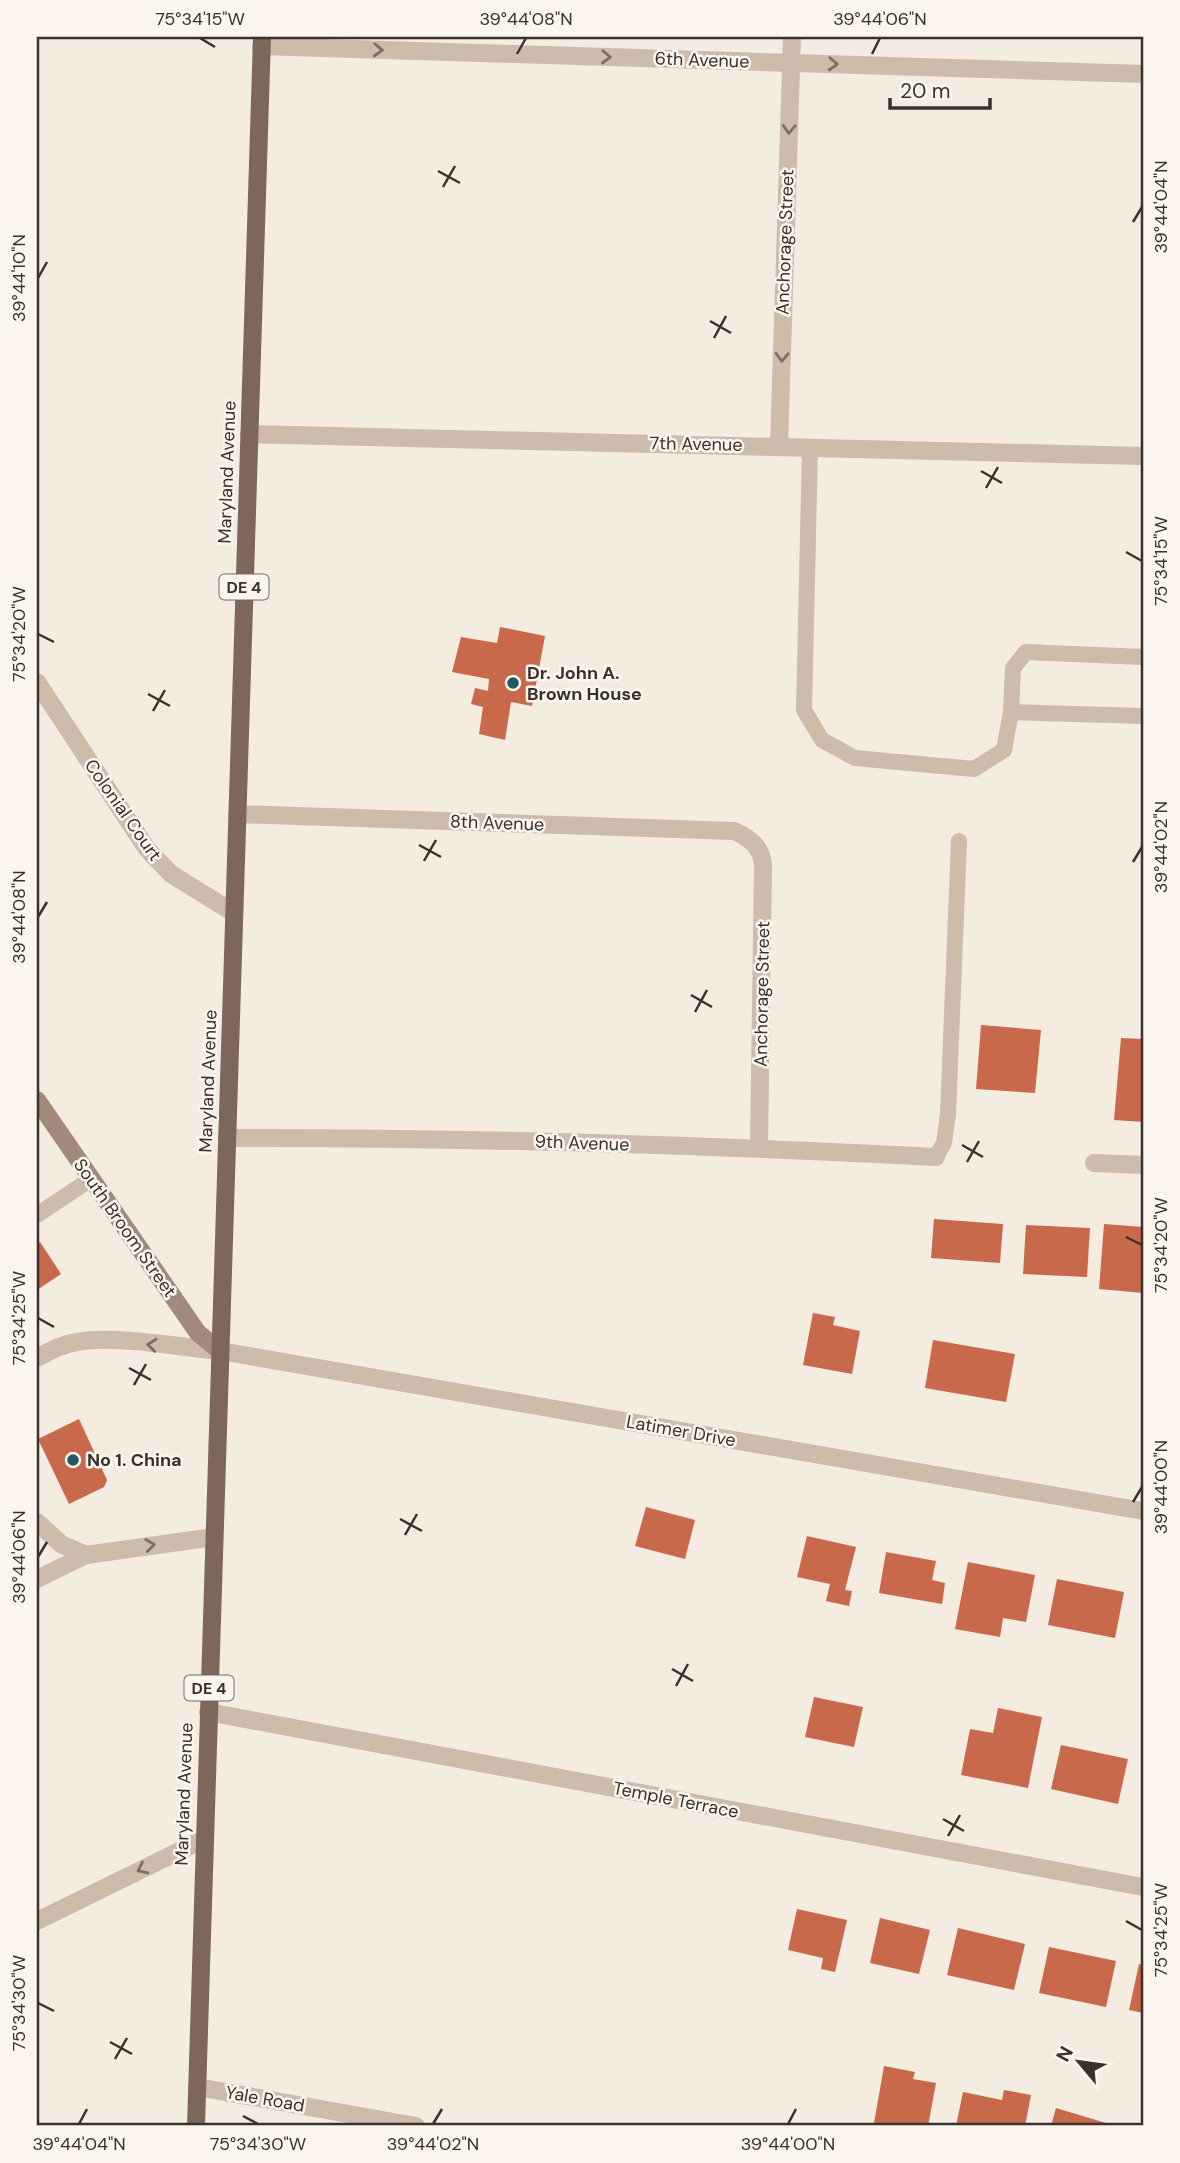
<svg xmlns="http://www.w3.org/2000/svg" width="1180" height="2163" font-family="'DM Sans',sans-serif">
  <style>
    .building { fill: #c8694b }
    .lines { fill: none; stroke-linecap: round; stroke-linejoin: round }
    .lane { stroke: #cdbbac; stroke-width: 16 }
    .street { stroke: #cdbbac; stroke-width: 18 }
    .secondary { stroke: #a18a7d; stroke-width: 18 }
    .primary { stroke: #7d675c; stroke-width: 18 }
    .oneway { stroke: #7d6f65 }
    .ticks { fill: none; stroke: #3b302b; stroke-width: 2.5 }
    .poi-dot { fill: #1f5a5e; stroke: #fbf5ee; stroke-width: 2.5 }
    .labels { text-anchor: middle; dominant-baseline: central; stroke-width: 5; stroke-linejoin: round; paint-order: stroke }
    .shield { fill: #fbf5ee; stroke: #756b66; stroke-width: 2 }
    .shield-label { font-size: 16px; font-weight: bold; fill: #3b302b }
    .street-label { font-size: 18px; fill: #3b302b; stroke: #fbf5ee }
    .poi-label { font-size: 18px; font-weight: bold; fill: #3b302b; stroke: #fbf5ee; text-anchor: start }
    .neatline { fill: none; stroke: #3b302b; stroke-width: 2.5 }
    .ticks-label { font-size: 18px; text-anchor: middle; fill: #3b302b }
  </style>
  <rect width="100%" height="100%" fill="#f4ebe1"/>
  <g class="building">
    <path d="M500,627L545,636L532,706L511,702L505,740L479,734L483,707L471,704L475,688L488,691L489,679L452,672L461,637L497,643Z"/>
    <path d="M981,1025L1041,1030L1035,1093L976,1089Z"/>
    <path d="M1121,1038L1143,1039V1122L1114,1120Z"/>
    <path d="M934,1219L1003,1224L1000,1263L931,1258Z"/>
    <path d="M1104,1224L1143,1227V1293L1099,1289Z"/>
    <path d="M1026,1225L1090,1228L1087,1277L1023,1274Z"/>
    <path d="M40,1242L61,1274L37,1290V1244Z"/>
    <path d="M813,1313L835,1317L833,1325L860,1331L852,1374L803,1365Z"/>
    <path d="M933,1340L1015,1354L1006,1402L925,1388Z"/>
    <path d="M79,1419L107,1480L104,1487L69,1504L38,1439Z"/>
    <path d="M646,1507L695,1520L685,1559L635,1546Z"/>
    <path d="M807,1536L856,1547L845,1590L852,1591L849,1606L826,1601L830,1584L797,1577Z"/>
    <path d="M886,1552L936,1561L932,1580L945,1583L942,1604L879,1593Z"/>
    <path d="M968,1562L1035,1575L1026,1622L1003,1618L1000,1637L955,1629Z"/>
    <path d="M1057,1579L1124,1592L1115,1638L1048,1625Z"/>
    <path d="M814,1697L863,1707L854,1747L805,1737Z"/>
    <path d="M998,1708L1042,1717L1028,1788L961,1775L970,1729L993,1733Z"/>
    <path d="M1061,1745L1128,1759L1118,1804L1051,1789Z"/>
    <path d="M797,1909L847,1920L835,1972L821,1969L823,1958L788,1950Z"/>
    <path d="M880,1918L930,1930L919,1974L870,1963Z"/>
    <path d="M958,1928L1025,1944L1014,1990L947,1975Z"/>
    <path d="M1049,1947L1116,1961L1106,2007L1039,1993Z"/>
    <path d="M1139,1964L1143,1965V2013L1129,2010Z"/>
    <path d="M884,2066L915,2072L913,2079L936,2083L928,2126H891L874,2123Z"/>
    <path d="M1004,2090L1031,2095L1025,2126H956L963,2092L1002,2100Z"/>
    <path d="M1056,2108L1116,2126H1051Z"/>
  </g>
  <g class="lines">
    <g class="lane">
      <path d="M810,447L804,710L822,740L855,758L974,769L1004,750L1011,712L1013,668L1026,652L1143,657"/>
      <path d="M1011,712L1143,716"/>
      <path d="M936,1157L944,1143L948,1114L959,841"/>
      <path d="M37,1215L91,1179"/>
    </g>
    <g class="street">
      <path d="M261,46L1143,74"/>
      <path d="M249,434L1143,456"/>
      <path d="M779,446L792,37"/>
      <path d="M37,682L147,849L171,874L234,913"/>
      <path d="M237,814L734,831C750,838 761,847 763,864L759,1148"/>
      <path d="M227,1138C463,1137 700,1145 936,1157"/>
      <path d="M1094,1163L1143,1165"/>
      <path d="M37,1358C49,1351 63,1344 77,1342C117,1335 179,1347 220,1351L1143,1511"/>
      <path d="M37,1522L61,1544L86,1555"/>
      <path d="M37,1579L86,1555L214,1537"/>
      <path d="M208,1712L1143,1887"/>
      <path d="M37,1921L204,1839"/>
      <path d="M197,2087L416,2126"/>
    </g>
    <path class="secondary" d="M37,1100L198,1333L220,1351"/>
    <path class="primary" d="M196,2126L262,37"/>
  </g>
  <defs><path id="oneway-chevron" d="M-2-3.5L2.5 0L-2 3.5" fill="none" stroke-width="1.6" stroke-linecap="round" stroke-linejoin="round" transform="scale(1.75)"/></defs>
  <g class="oneway">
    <use href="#oneway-chevron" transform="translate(378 50) rotate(2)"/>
    <use href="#oneway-chevron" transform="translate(606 57) rotate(2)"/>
    <use href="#oneway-chevron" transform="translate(833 64) rotate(2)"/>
    <use href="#oneway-chevron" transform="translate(789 129) rotate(92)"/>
    <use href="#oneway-chevron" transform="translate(782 357) rotate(92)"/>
    <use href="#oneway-chevron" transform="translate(152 1345) rotate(-174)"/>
    <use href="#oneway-chevron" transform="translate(150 1545) rotate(-8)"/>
    <use href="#oneway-chevron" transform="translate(142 1869) rotate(154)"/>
  </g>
  <path class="ticks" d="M200,38L215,47M517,54L526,38M872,54L880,38M438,171L460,183M443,187L455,166M1133,222L1142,207M38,278L47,262M710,321L731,333M714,338L726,316M981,471L1002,483M986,488L998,467M1126,552L1142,561M38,634L54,642M148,694L170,706M153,711L165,690M419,845L441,857M424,861L436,840M1133,862L1142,847M38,917L47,902M691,995L712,1007M695,1012L707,990M962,1145L983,1157M967,1162L979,1141M1126,1237L1142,1245M38,1318L54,1327M129,1368L151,1380M134,1385L146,1364M1133,1502L1142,1487M400,1519L422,1531M405,1535L417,1514M38,1557L47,1542M672,1669L693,1681M676,1686L688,1664M943,1819L964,1831M948,1836L960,1815M1126,1921L1142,1930M38,2003L54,2011M110,2042L132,2054M115,2059L127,2038M243,2116L258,2124M79,2124L87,2109M433,2124L442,2109M788,2124L796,2109"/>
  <g class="poi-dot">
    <circle cx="513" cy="683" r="7"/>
    <circle cx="73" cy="1460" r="7"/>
  </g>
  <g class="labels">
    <g class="shield">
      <rect x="219.5" y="574.5" width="49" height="25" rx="5"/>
      <rect x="184.5" y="1675.5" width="49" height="25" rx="5"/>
    </g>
    <g class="shield-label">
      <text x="244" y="587">DE 4</text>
      <text x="209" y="1688">DE 4</text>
    </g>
    <g class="street-label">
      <text transform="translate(702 60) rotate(2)">6th Avenue</text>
      <text transform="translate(785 242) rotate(-88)">Anchorage Street</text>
      <text transform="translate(696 444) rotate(1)">7th Avenue</text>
      <text transform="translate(227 472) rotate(-88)">Maryland Avenue</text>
      <text transform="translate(123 810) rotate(55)">Colonial Court</text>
      <text transform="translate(497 823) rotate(2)">8th Avenue</text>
      <text transform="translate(762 994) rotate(-89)">Anchorage Street</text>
      <text transform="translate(208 1081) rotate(-88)">Maryland Avenue</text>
      <text transform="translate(582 1143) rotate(2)">9th Avenue</text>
      <text transform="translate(125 1228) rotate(55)">South Broom Street</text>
      <text transform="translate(681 1431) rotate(10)">Latimer Drive</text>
      <text transform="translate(184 1794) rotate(-88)">Maryland Avenue</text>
      <text transform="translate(676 1800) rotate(11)">Temple Terrace</text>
      <text transform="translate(265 2099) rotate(10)">Yale Road</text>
    </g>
    <g class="poi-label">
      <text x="527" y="673">Dr. John A.<tspan x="527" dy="21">Brown House</tspan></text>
      <text x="87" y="1460">No 1. China</text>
    </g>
  </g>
  <rect width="1180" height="2163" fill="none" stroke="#fbf5ee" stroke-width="77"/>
  <g transform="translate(1079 2062) rotate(299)" stroke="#fbf5ee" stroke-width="5" paint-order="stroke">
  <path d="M0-5L12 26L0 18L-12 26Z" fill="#3b302b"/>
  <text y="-10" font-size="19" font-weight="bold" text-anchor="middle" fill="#3b302b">N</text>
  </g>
  <path d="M890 98v10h100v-10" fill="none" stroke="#3b302b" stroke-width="3.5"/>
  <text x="900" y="98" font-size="21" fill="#3b302b" stroke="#fbf5ee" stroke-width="5" paint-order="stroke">20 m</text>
  <rect x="38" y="38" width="1104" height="2086" class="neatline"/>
  <g class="ticks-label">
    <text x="200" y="25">75°34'15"W</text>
    <text x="526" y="25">39°44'08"N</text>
    <text x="880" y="25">39°44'06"N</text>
    <text transform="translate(1161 207) rotate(-90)" y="6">39°44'04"N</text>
    <text transform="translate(19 278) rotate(-90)" y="6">39°44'10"N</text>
    <text transform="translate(1161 561) rotate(-90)" y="6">75°34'15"W</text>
    <text transform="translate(19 634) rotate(-90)" y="6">75°34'20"W</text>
    <text transform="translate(1161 847) rotate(-90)" y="6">39°44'02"N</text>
    <text transform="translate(19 917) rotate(-90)" y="6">39°44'08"N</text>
    <text transform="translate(1161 1245) rotate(-90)" y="6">75°34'20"W</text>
    <text transform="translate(19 1318) rotate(-90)" y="6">75°34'25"W</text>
    <text transform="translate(1161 1487) rotate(-90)" y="6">39°44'00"N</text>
    <text transform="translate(19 1557) rotate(-90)" y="6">39°44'06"N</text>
    <text transform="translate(1161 1930) rotate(-90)" y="6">75°34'25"W</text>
    <text transform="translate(19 2003) rotate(-90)" y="6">75°34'30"W</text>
    <text x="79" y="2150">39°44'04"N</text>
    <text x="258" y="2150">75°34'30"W</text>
    <text x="433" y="2150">39°44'02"N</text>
    <text x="788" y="2150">39°44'00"N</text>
  </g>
</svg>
